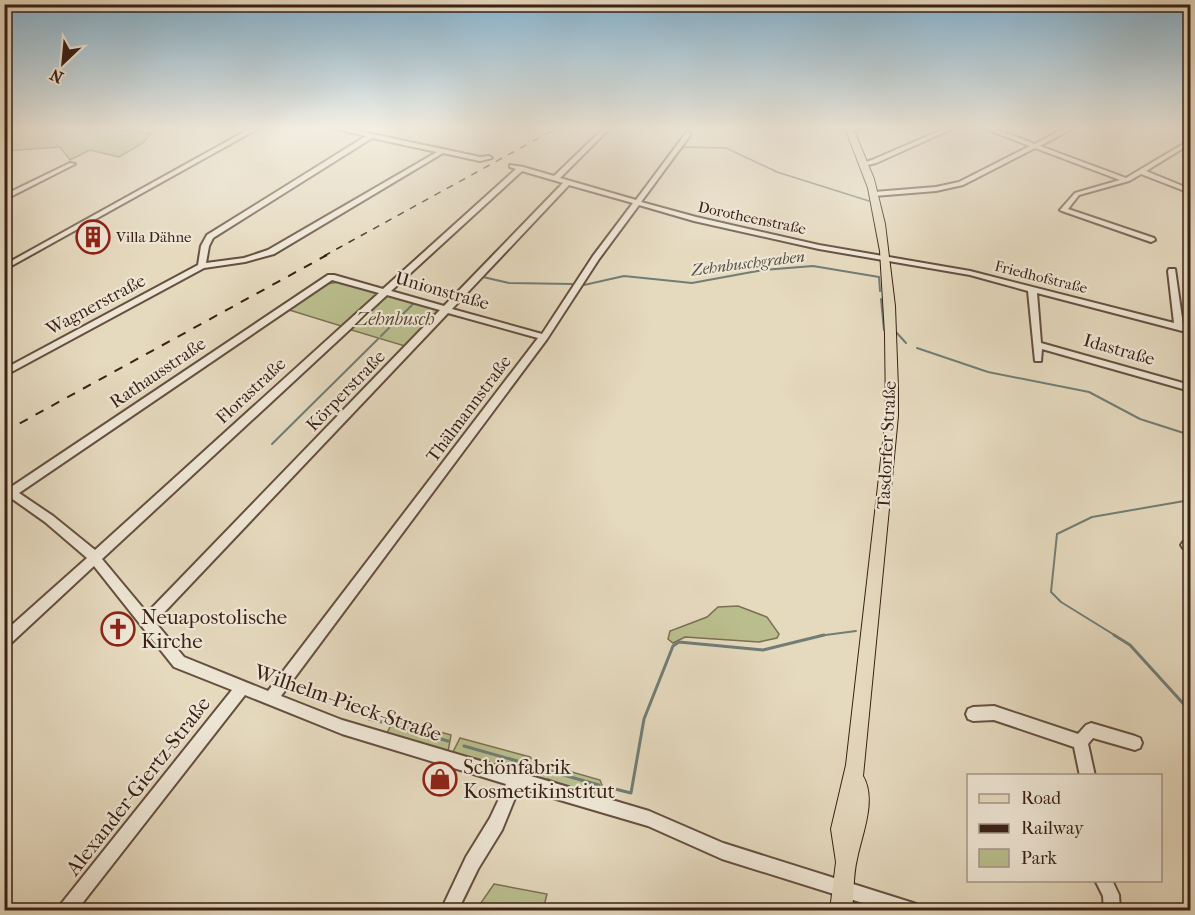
<svg xmlns="http://www.w3.org/2000/svg" width="1195" height="915" font-family="'IM FELL French Canon',serif">
  <style>
    .green { fill: #babe8e; stroke: #7a7052; stroke-width: 1.5 }
    .lines { fill: none; stroke-linecap: round; stroke-linejoin: round }
    .stream-far2 { stroke: #717d75; stroke-width: 1.5 }
    .stream-far1 { stroke: #717d75; stroke-width: 2 }
    .stream { stroke: #717d75; stroke-width: 3 }
    .minor-casing { stroke: #654f40; stroke-width: 4 }
    .major-casing { stroke: #3a2116; stroke-width: 2 }
    .minor { fill: #eee6d5; fill-rule: evenodd }
    .major { fill: #e5d9be; fill-rule: evenodd }
    .rail-far1 { stroke: #3a2116; stroke-width: 1.5; stroke-dasharray: 7 7; stroke-linecap: butt }
    .rail { stroke: #3a2116; stroke-width: 2; stroke-dasharray: 9 9; stroke-linecap: butt }
    .labels { text-anchor: middle; dominant-baseline: central; stroke-width: 4.5; stroke-linejoin: round; paint-order: stroke }
    .far-street-label { font-size: 15px; fill: #3a2116; stroke: #eee6d5 }
    .far-poi-label { font-size: 15px; fill: #3a2116; stroke: #eee6d5; text-anchor: start }
    .far-water-label { font-size: 16px; font-style: italic; fill: #564f45; stroke: #eee6d5 }
    .street-label { font-size: 18px; fill: #3a2116; stroke: #eee6d5 }
    .park-label { font-size: 18px; font-style: italic; fill: #5a4834; stroke: #eee6d5 }
    .near-poi-label { font-size: 21px; fill: #3a2116; stroke: #eee6d5; text-anchor: start }
    .near-street-label { font-size: 21px; fill: #3a2116; stroke: #eee6d5 }
  </style>
  <rect width="100%" height="100%" fill="#e5d9be"/>
  <filter id="stains"><feTurbulence type="fractalNoise" baseFrequency=".00333" numOctaves="4"/><feColorMatrix values="0 0 0 0 .2 0 0 0 0 .09 0 0 0 0 .02 0 0 0 .5 -.17"/></filter>
  <radialGradient id="worn" r=".72"><stop offset=".6" stop-color="#630" stop-opacity="0"/><stop offset="1" stop-color="#630" stop-opacity=".3"/></radialGradient>
  <g class="green">
    <path d="M5,128H100L151,133L143,143L119,157L90,150L70,160L60,147L5,151Z"/>
    <path d="M344,281L380,291L341,326L286,309L327,284Z"/>
    <path d="M385,294L443,309L408,347L348,329Z"/>
    <path d="M738,606L767,617L779,634L777,638L759,642L685,637L673,643L668,639L670,631L707,617L718,607Z"/>
    <path d="M394,719L451,735L448,752L385,737Z"/>
    <path d="M460,738L530,757L534,762L530,774L500,765L494,768L490,762L463,755L458,758L452,754Z"/>
    <path d="M544,764L600,780L602,785L599,798L548,779L541,781L539,779Z"/>
    <path d="M494,884L547,894L543,910H476Z"/>
  </g>
  <g class="lines">
    <path class="stream-far2" d="M681,150L684,147L726,148L777,172L869,201"/>
    <g class="stream-far1">
      <path d="M483,277L509,283L572,284"/>
      <path d="M584,285L624,276L692,283L763,270L813,266L879,277L880,291"/>
      <path d="M881,299L884,330"/>
      <path d="M896,332L906,343"/>
      <path d="M381,336L415,302"/>
      <path d="M917,348L988,372L1089,392L1140,419L1190,435"/>
      <path d="M272,444L378,339"/>
      <path d="M818,636L856,631"/>
      <path d="M1116,636L1061,602L1051,592L1057,534L1092,517L1190,500"/>
    </g>
    <g class="stream">
      <path d="M1114,635L1130,645L1190,711"/>
      <path d="M369,719L382,722"/>
      <path d="M398,727L448,741"/>
      <path d="M464,746L528,764"/>
      <path d="M549,771L599,785"/>
      <path d="M615,789L631,793L644,719L673,646L679,642L763,650L824,635"/>
    </g>
    <defs>
      <g id="minor">
        <path d="M251,128H259L4,270V265Z"/>
        <path d="M332,128H344L480,157L489,156L492,158L480,161L443,153L274,254L245,262L204,268L4,376V369L198,265L201,246L207,235L366,136ZM372,138L437,152L268,250L244,258L206,263L209,246L213,238Z"/>
        <path d="M604,128H610L560,178L636,200L686,133L688,132L691,134L641,202L696,217L819,245L970,271L1174,323L1168,271L1169,269H1175L1183,325L1190,327V333L1037,293L1041,343L1190,385V391L1042,349L1041,361H1035L1028,291L970,275L819,249L694,221L639,205L599,259L547,339L281,696L342,720L649,811L723,843L910,902L916,904L918,910H885L722,859L648,826L519,788L502,830L478,869L458,910H441L466,857L490,818L506,784L342,734L245,695L77,910H59L61,904L232,690L174,667L94,566L9,645L4,647V632L87,558L45,522L11,498L4,501V484L11,487L328,275H334L383,289L516,169L510,167V165L523,167L554,176ZM522,171L563,183L444,306L391,291ZM569,185L633,203L593,256L542,334L452,309ZM332,280L379,293L95,550L53,516L19,493ZM387,295L440,310L147,613L102,559ZM448,313L538,338L268,691L184,657L155,622Z"/>
        <path d="M946,128H954L876,163L863,166L860,164L872,160Z"/>
        <path d="M983,128H992L1035,144L1065,128H1073L1040,146L1126,178L1190,140V144L1146,171L1190,189V193L1141,174L1129,181L1079,195L1068,209L1154,238L1155,240L1151,242L1062,211L1060,210L1075,193L1120,180L1035,148L963,185L936,191L874,196L871,194L874,192L936,187L959,182L1030,146Z"/>
        <path d="M1177,128L1190,130V134L1178,129Z"/>
        <path d="M70,163L75,164L4,200V195Z"/>
        <path d="M1187,540L1190,541V552L1183,548L1181,545L1183,542Z"/>
        <path d="M994,706L1078,734L1086,725L1091,723L1135,736L1140,738L1142,743L1140,748L1135,750L1093,738L1088,744L1095,776H1080L1074,747L994,720L973,721L968,719L966,714L968,709L973,707Z"/>
        <path d="M1095,880H1112L1119,895L1120,910H1104L1103,896Z"/>
      </g>
      <path id="major" d="M845,128H853L874,179L885,224L895,306L898,389V416L863,776C877,800 862,834 857,859C853,875 854,893 852,910H830L836,862L831,829L846,765L886,416L885,334L880,251L868,188Z"/>
    </defs>
    <use href="#minor" class="minor-casing"/>
    <use href="#major" class="major-casing"/>
    <use href="#minor" class="minor"/>
    <use href="#major" class="major"/>
    <path class="rail-far1" d="M324,256L557,128"/>
    <path class="rail" d="M4,432L327,255"/>
  </g>
  <linearGradient id="sky" x2="0" y2="1"><stop stop-color="#87b6d3"/><stop offset="0.5" stop-color="#f3eee2"/><stop offset="1" stop-color="#f3eee2" stop-opacity="0"/></linearGradient>
  <rect width="1195" height="256" fill="url(#sky)"/>
  <defs>
    <symbol id="building-ring" viewBox="-11 -11 22 22"><circle r="9.5" fill="#eee6d5" stroke="#8f2418" stroke-width="1.5"/><path d="M-4-6H4V6H1V3H-1V6H-4ZM-2.5-4.3h1.7v1.8h-1.7ZM.8-4.3h1.7v1.8H.8ZM-2.5-1h1.7V.8h-1.7ZM.8-1h1.7V.8H.8Z" fill="#8f2418"/></symbol>
    <symbol id="church-ring" viewBox="-11 -11 22 22"><circle r="9.5" fill="#eee6d5" stroke="#8f2418" stroke-width="1.5"/><path d="M-1.2-6h2.4v3.5h3.3v2.4h-3.3V6h-2.4V-.1h-3.3v-2.4h3.3Z" fill="#8f2418"/></symbol>
    <symbol id="shop-ring" viewBox="-11 -11 22 22"><circle r="9.5" fill="#eee6d5" stroke="#8f2418" stroke-width="1.5"/><path d="M-5-2.5h2.3a2.7 3.5 0 0 1 5.4 0H5L5.5 6h-11ZM-1.5-2.5h3a1.5 2.3 0 0 0-3 0Z" fill="#8f2418"/></symbol>
  </defs>
  <g fill-rule="evenodd">
    <use href="#building-ring" x="74" y="218" width="38" height="38"/>
    <use href="#church-ring" x="99" y="610" width="38" height="38"/>
    <use href="#shop-ring" x="421" y="760" width="38" height="38"/>
  </g>
  <g class="labels">
    <g class="far-street-label">
      <text transform="translate(752 218) rotate(12)">Dorotheenstraße</text>
      <text transform="translate(1041 277) rotate(14)">Friedhofstraße</text>
    </g>
    <g class="far-poi-label">
      <text x="116" y="237">Villa Dähne</text>
    </g>
    <g class="far-water-label">
      <text transform="translate(748 263) rotate(-7)">Zehnbuschgraben</text>
    </g>
    <g class="street-label">
      <text transform="translate(442 291) rotate(16)">Unionstraße</text>
      <text transform="translate(96 305) rotate(-28)">Wagnerstraße</text>
      <text transform="translate(1119 350) rotate(16)">Idastraße</text>
      <text transform="translate(158 373) rotate(-34)">Rathausstraße</text>
      <text transform="translate(251 391) rotate(-43)">Florastraße</text>
      <text transform="translate(346 391) rotate(-46)">Körperstraße</text>
      <text transform="translate(469 409) rotate(-53)">Thälmannstraße</text>
      <text transform="translate(887 445) rotate(-87)">Tasdorfer Straße</text>
    </g>
    <g class="park-label">
      <text x="395" y="319">Zehnbusch</text>
    </g>
    <g class="near-poi-label">
      <text x="141" y="617">Neuapostolische<tspan x="141" dy="24">Kirche</tspan></text>
      <text x="463" y="767">Schönfabrik<tspan x="463" dy="24">Kosmetikinstitut</tspan></text>
    </g>
    <g class="near-street-label">
      <text transform="translate(348 703) rotate(19)">Wilhelm-Pieck-Straße</text>
      <text transform="translate(138 786) rotate(-52)">Alexander-Giertz-Straße</text>
    </g>
  </g>
  <rect width="1195" height="915" fill="none" stroke="#e5d9be" stroke-width="24"/>
  <rect x="6" y="6" width="1183" height="903" fill="none" stroke="#3a2116" stroke-width="3"/>
  <rect x="12" y="12" width="1171" height="891" fill="none" stroke="#3a2116" stroke-width="1.5"/>
  <rect x="967" y="774" width="195" height="108" fill="#eee6d5" stroke="#a69789" stroke-width="1.5"/>
  <rect x="979" y="794" width="30" height="9" fill="#e5d9be" stroke="#a69789" stroke-width="1.5"/>
  <text x="1021" y="804" font-size="18" fill="#3a2116">Road</text>
  <rect x="979" y="824" width="30" height="9" fill="#3a2116" stroke="#a69789" stroke-width="1.5"/>
  <text x="1021" y="834" font-size="18" fill="#3a2116">Railway</text>
  <rect x="979" y="849" width="30" height="18" fill="#babe8e" stroke="#a69789" stroke-width="1.5"/>
  <text x="1021" y="864" font-size="18" fill="#3a2116">Park</text>
  <g transform="translate(63 63) rotate(206)" stroke="#eee6d5" stroke-width="4.5" paint-order="stroke">
  <path d="M0-4.5L10 22L0 15L-10 22Z" fill="#3a2116"/>
  <text y="-9" font-size="16" font-weight="bold" text-anchor="middle" fill="#3a2116">N</text>
  </g>
  <rect width="100%" height="100%" filter="url(#stains)"/>
  <rect width="100%" height="100%" fill="url(#worn)"/>
</svg>
